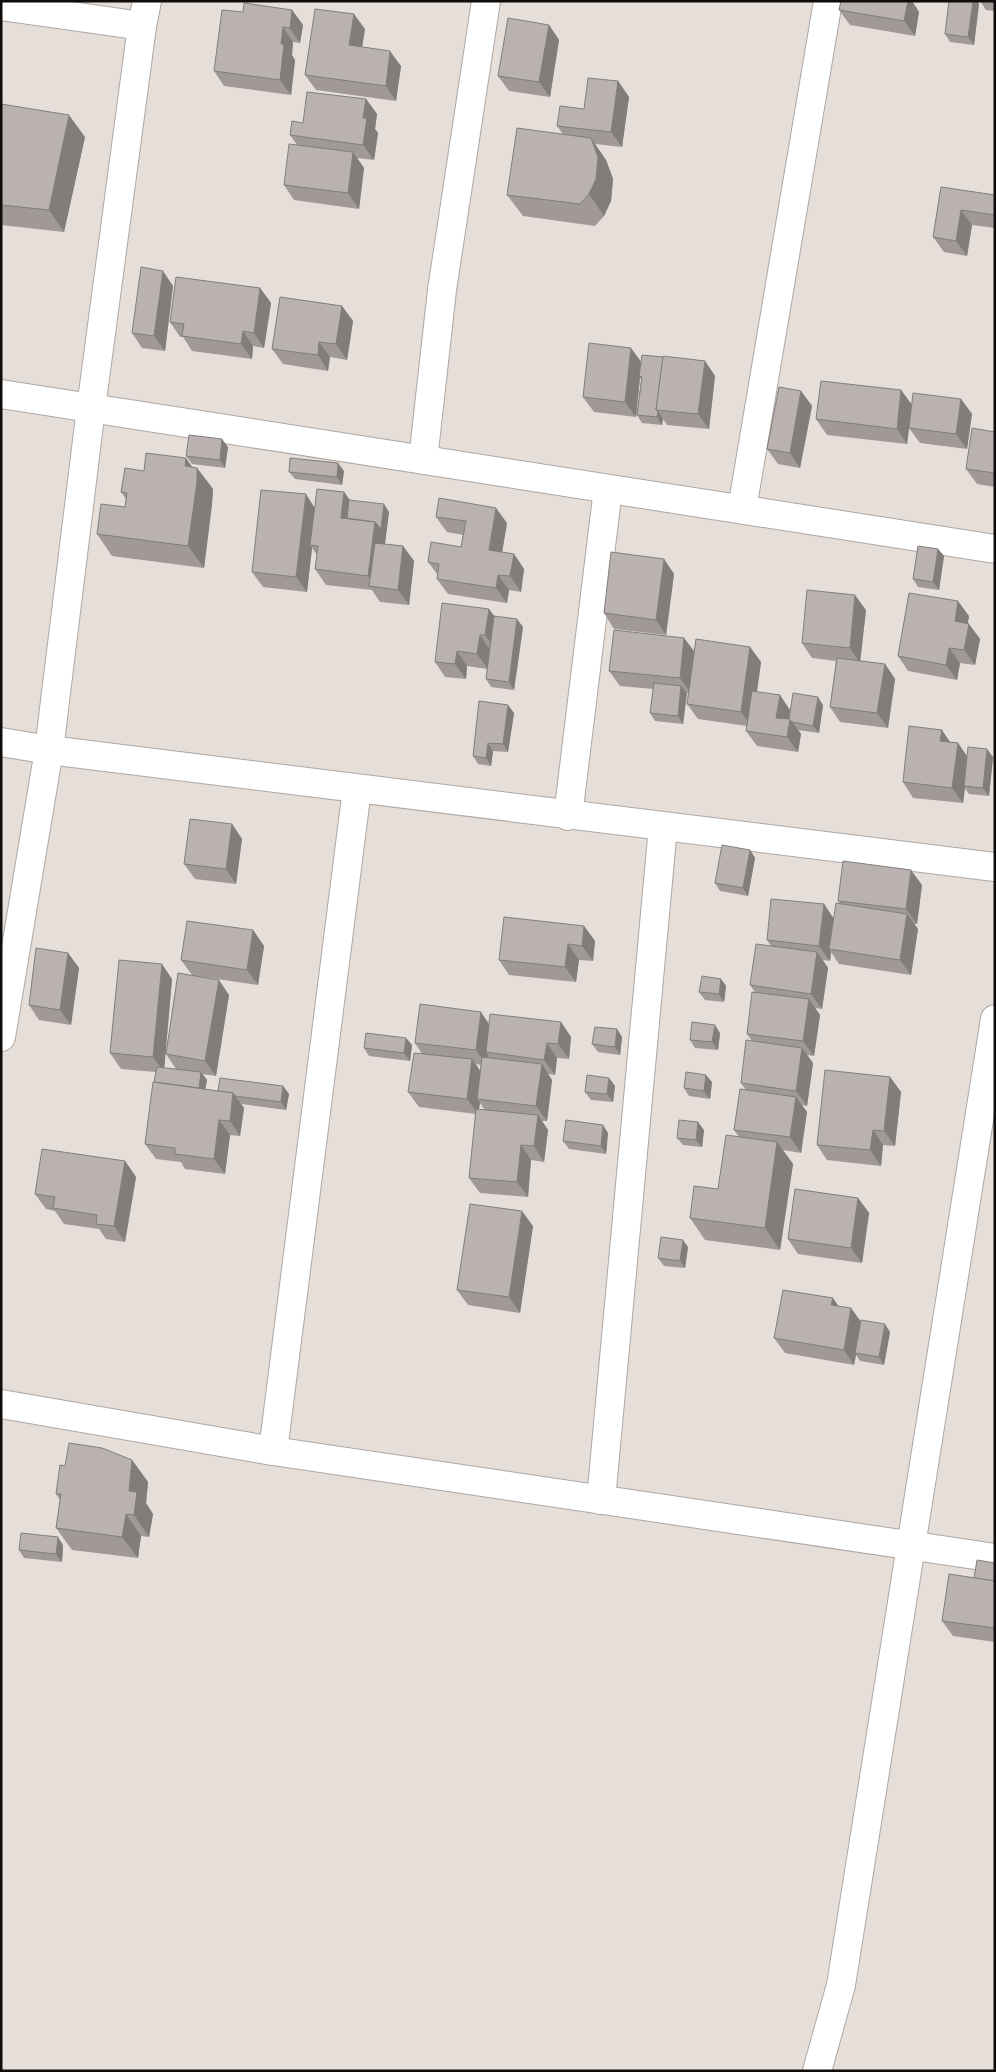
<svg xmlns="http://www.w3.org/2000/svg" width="996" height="2072" font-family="'Sofia Sans Condensed',sans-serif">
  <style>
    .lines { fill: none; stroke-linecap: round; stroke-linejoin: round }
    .minor-casing { stroke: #aea7a3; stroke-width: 30 }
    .minor { stroke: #fff; stroke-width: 28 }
    .wall { fill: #a09997; fill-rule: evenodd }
    .shaded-wall { fill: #827d7b }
    .building { fill: #bab2b0; stroke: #827d7b }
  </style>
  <rect width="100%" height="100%" fill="#e5ded9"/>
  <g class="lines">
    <defs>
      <g id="minor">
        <path d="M1,6L142,26"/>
        <path d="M1,394L995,549"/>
        <path d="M423,460L442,290L486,1"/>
        <path d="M742,509L828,1"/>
        <path d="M1,742L49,750L995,867"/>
        <path d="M568,816L608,489"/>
        <path d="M1,1037L49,750L91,408L142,26L147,1"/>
        <path d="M1,1404L273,1451L995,1558"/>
        <path d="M273,1451L357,789"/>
        <path d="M601,1500L663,827"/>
        <path d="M817,2071L841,1985L995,1019"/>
      </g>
    </defs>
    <use href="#minor" class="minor-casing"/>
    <use href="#minor" class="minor"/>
  </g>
  <g class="wall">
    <path d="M841,1H912L919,12L915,36L850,25L839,10Z"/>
    <path d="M980,1H995V11L986,10Z"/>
    <path d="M979,4L974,45L950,42L945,34Z"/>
    <path d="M292,10L303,25L300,43L293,42L292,55L295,60L291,95L224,86L214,71L243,12Z"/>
    <path d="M549,25L559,40L550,97L509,91L498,76Z"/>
    <path d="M365,29L362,47L401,66L396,101L316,90L305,75Z"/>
    <path d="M618,81L629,97L622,147L595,144L606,160L613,179L611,201L604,216L595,226L523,216L507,195L563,134L557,126L584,109Z"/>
    <path d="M366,99L377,114L375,129L378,133L374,160L357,158L364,168L359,209L294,200L284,185L297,145L290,135L303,123Z"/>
    <path d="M1,104L85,137L64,232L1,225Z"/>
    <path d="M941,187L995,195V228L972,225L967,256L944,252L933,237Z"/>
    <path d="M173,286L165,351L142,348L132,333Z"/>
    <path d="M260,288L271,303L264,348L253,346L252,359L192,351L183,337H180L170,322Z"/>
    <path d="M342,306L353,321L347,360L330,357L328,371L283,364L272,349Z"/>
    <path d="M663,357L705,361L715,376L709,429L667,425L663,419L662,425L642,423L637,415L641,380L640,378L636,417L594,412L583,397L641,362Z"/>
    <path d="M901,390L912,405L961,399L972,414L967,449L920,443L909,428L907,444L827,435L816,419Z"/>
    <path d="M801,391L812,406L800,468L778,464L767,449Z"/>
    <path d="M995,432V487L977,484L966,469Z"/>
    <path d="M228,447L225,468L192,464L186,456Z"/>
    <path d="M192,467L197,468L213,489L212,504L204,568L112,556L97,534L125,507L126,499L121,492L144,471Z"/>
    <path d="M344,471L342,485L295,479L289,472Z"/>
    <path d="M344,492L349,500L389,512L385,544L403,546L414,561L409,605L380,602L372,590L326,585L315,569L317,555L312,548L307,592L263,587L252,572L315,507Z"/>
    <path d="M436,517L507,523L502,552L514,554L524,569L521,592L509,590L507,603L448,594L437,579L438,575L428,562L461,547L463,535L447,532Z"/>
    <path d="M938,549L944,556L939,590L918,587L913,579Z"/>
    <path d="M664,559L674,574L666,635L614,629L604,613Z"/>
    <path d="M489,609L494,616L523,627L514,690L491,687L486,679L487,669L467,666L466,679L445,677L435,662Z"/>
    <path d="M866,610L860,661L885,664L895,679L888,728L840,722L830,707L836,661L812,658L802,643Z"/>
    <path d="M969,616L968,623L980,639L975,665L960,663L957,680L908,671L898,656Z"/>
    <path d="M684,638L695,652L750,647L761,662L757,692L790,710L823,705L819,733L798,730L801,734L798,752L757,746L746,731L747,726L698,719L687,704L689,693H687L683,724L655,721L650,713L653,689L620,686L609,671Z"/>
    <path d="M514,713L508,752L493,751L491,766L478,764L473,756Z"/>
    <path d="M950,742L958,743L967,756L993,757L989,796L969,794L965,788L963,803L913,798L903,782Z"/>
    <path d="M232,824L242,839L236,884L195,879L184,864Z"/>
    <path d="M750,850L755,858L748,896L720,891L715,883Z"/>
    <path d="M922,885L917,924H914L918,929L911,975L839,964L831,952L830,961L823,960L828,968L822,1009L815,1008L820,1015L814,1056L807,1055L813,1063L807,1106L802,1105L807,1112L801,1153L783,1150L793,1164L780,1250L705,1240L690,1218L718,1189L739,1137L734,1130L746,1090L741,1083L752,1041L747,1034L755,992L750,985L771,946L767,940L824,904L833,918L840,904L838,901Z"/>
    <path d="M584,926L595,941L593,961L579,960L576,982L509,975L499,960Z"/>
    <path d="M253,930L264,946L258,985L197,976L229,995L216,1076L202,1074L207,1080L205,1089L218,1091L283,1086L289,1094L286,1110L241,1104L244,1108L240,1136L230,1135L225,1174L185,1169L181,1162L156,1159L145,1144L156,1072L121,1069L110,1053L172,979L164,1068L176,1069L166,1054L192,975L181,960Z"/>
    <path d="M68,953L79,968L71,1025L39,1020L29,1005Z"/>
    <path d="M721,979L726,986L724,1002L705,1000L699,992Z"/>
    <path d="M561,1022L571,1037L569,1059L557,1058L555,1075L548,1074L552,1080L547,1121H542L548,1130L544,1162L531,1160L528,1197L480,1193L469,1178L476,1114L419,1107L408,1092L422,1054L415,1043L489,1024ZM476,1064L481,1065L480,1071ZM480,1103L485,1110L479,1109Z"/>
    <path d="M617,1029L622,1037L620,1055L598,1052L592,1044Z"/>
    <path d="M720,1033L718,1050L695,1048L690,1040Z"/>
    <path d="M406,1038L412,1045L410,1061L369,1056L364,1048Z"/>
    <path d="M890,1077L901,1092L895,1146L883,1145L881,1166L827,1160L817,1145Z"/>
    <path d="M609,1078L615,1086L613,1102L591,1100L585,1092Z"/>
    <path d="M712,1082L710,1099L689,1096L684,1088Z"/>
    <path d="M704,1130L702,1147L683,1145L677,1138Z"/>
    <path d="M608,1133L606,1154L569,1149L563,1141Z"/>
    <path d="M125,1161L136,1177L125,1242L106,1239L99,1229L64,1224L55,1211L46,1209L35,1194Z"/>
    <path d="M858,1198L869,1213L862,1263L798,1254L788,1239Z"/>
    <path d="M533,1226L520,1313L468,1305L457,1290Z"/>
    <path d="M688,1247L685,1268L664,1266L658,1258Z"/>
    <path d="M838,1306L860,1321L890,1332L884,1365L860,1361L856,1355L854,1365L785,1353L774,1338Z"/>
    <path d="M132,1460L148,1482L146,1503L153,1514L149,1537L141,1536L138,1558L72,1550L56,1528L60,1500L56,1494L65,1466Z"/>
    <path d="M63,1545L62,1562L24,1558L19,1550Z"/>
    <path d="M995,1563V1642L953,1636L942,1621L974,1578Z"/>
  </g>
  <g class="shaded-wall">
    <path d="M908,1H912L919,12L915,36L904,21Z"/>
    <path d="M973,1H977L979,4L974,45L968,37Z"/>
    <path d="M292,10L303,25L300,43L290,28Z"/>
    <path d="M354,14L365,29L360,60L349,45Z"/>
    <path d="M549,25L559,40L550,97L539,82Z"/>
    <path d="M283,27L293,42L292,55L295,60L291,95L280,80L281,44Z"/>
    <path d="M390,51L401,66L396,101L386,86Z"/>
    <path d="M618,81L629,97L622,147L611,132Z"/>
    <path d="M366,99L377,114L375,129L378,133L374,160L363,145V118Z"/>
    <path d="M69,115L85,137L64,232L49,210Z"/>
    <path d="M591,138L606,160L613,179L611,201L604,216L589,194Z"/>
    <path d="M353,152L364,168L359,209L348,193Z"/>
    <path d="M961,210L972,225L967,256L956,241Z"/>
    <path d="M163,271L173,286L165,351L154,336Z"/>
    <path d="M260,288L271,303L264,348L254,333Z"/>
    <path d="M342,306L353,321L347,360L336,344Z"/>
    <path d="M243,331L253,346L252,359L241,344Z"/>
    <path d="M319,342L330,357L328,371L318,355Z"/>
    <path d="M631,348L642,363L639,376L640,378L636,417L625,402Z"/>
    <path d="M705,361L715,376L709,429L698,414Z"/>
    <path d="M901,390L912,405L907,444L897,429Z"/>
    <path d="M801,391L812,406L800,468L790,453Z"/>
    <path d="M961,399L972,414L967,449L956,434Z"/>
    <path d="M658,411L663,419L662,425L657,417Z"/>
    <path d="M222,439L228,447L225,468L220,460Z"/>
    <path d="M186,458L197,474V468L213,489L212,504L204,568L188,546L185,466Z"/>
    <path d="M338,463L344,471L342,485L337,477Z"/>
    <path d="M344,492L355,507L352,526L341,518Z"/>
    <path d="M306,494L316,510L310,545L312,548L307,592L296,577Z"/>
    <path d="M384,504L389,512L379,588L376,587L368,576L375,522Z"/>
    <path d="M496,508L507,523L500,565L489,550Z"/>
    <path d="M403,546L414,561L409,605L398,590Z"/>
    <path d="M938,549L944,556L939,590L933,582Z"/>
    <path d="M514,554L524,569L521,592L510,576Z"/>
    <path d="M664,559L674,574L666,635L656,620Z"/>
    <path d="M498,575L509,590L507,603L496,588Z"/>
    <path d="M855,595L866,610L860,663L850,648Z"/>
    <path d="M958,601L969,616L965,636L955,621Z"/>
    <path d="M489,609L500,624L496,650L485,635Z"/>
    <path d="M517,619L523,627L514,690L509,682Z"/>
    <path d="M969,624L980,639L975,665L964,650Z"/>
    <path d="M480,635L490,650L488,669L477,654Z"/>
    <path d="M684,638L695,653L691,693L680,678Z"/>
    <path d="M750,647L761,662L752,727L741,712Z"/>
    <path d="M949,648L960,663L957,680L946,665Z"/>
    <path d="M457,651L467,666L466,679L455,664Z"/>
    <path d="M885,664L895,679L888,728L877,713Z"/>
    <path d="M681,686L687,693L683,724L678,716Z"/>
    <path d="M780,695L790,710L787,733L776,718Z"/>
    <path d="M818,697L823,705L819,733L813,726Z"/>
    <path d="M508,705L514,713L508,752L503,744Z"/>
    <path d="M790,719L801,734L798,752L787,737Z"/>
    <path d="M942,730L952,745L940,741Z"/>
    <path d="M488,743L493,751L491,766L486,758Z"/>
    <path d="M958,743L968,758L964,786L965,788L963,803L952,788Z"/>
    <path d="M987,749L993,757L989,796L983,788Z"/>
    <path d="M232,824L242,839L236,884L226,869Z"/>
    <path d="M750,850L755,858L748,896L743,888Z"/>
    <path d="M911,870L922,885L917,924L906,909Z"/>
    <path d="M824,904L834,919L829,949L831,952L830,961L819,946Z"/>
    <path d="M907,914L918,929L911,975L900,960Z"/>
    <path d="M584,926L595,941L593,961L582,946Z"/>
    <path d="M253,930L264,946L258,985L247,970Z"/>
    <path d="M568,944L579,960L576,982L565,967Z"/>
    <path d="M817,952L828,968L822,1009L811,994Z"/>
    <path d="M68,953L79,968L71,1025L60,1010Z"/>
    <path d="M162,964L172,979L164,1072L153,1057Z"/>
    <path d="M721,979L726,986L724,1002L719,994Z"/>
    <path d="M219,980L229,995L216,1076L205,1061Z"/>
    <path d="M809,999L820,1015L814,1056L803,1041Z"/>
    <path d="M481,1012L491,1027L486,1052L488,1055L487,1066L476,1050Z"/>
    <path d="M561,1022L571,1037L569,1059L558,1044Z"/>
    <path d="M715,1025L720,1033L718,1050L712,1042Z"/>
    <path d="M617,1029L622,1037L620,1055L615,1047Z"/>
    <path d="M406,1038L412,1045L410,1061L404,1053Z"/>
    <path d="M547,1043L557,1058L555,1075L544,1060Z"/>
    <path d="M802,1048L813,1063L807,1106L796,1091Z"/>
    <path d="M472,1059L483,1075L477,1099L480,1103L478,1114L467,1099Z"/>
    <path d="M542,1064L552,1080L547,1121L536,1106Z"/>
    <path d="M201,1072L207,1080L203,1102L198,1094Z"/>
    <path d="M706,1075L712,1082L710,1099L704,1091Z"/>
    <path d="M890,1077L901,1092L895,1146L884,1131Z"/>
    <path d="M609,1078L615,1086L613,1102L607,1094Z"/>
    <path d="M283,1086L289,1094L286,1110L281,1102Z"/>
    <path d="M233,1093L244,1108L240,1136L230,1121Z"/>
    <path d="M796,1097L807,1112L801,1153L790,1137Z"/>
    <path d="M538,1115L548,1130L544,1162L534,1146Z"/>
    <path d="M219,1120L230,1135L225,1174L214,1159Z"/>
    <path d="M698,1122L704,1130L702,1147L696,1140Z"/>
    <path d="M603,1125L608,1133L606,1154L601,1146Z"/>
    <path d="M873,1130L883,1145L881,1166L870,1150Z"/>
    <path d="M777,1142L793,1164L780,1250L765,1228Z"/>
    <path d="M521,1145L531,1160L528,1197L517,1182Z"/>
    <path d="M125,1161L136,1177L125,1242L114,1226Z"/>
    <path d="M858,1198L869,1213L862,1263L851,1248Z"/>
    <path d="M522,1211L533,1226L520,1313L509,1297Z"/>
    <path d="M683,1240L688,1247L685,1268L680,1261Z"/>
    <path d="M833,1298L843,1313L831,1305Z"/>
    <path d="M851,1308L862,1323L855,1353L856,1355L854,1365L844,1350Z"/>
    <path d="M885,1324L890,1332L884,1365L879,1357Z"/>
    <path d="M132,1460L148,1482L146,1503L153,1514L149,1537L134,1515L129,1491Z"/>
    <path d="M126,1514L141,1536L138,1558L122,1537Z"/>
    <path d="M58,1537L63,1545L62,1562L56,1554Z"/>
  </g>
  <g class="building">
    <path d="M841,1H908L904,21L839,10Z"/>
    <path d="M949,1H973L968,37L945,34Z"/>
    <path d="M244,3L292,10L290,28L283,27L281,44H284L280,80L214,71L222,10L243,12Z"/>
    <path d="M315,9L354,14L349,45L390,51L386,86L305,75Z"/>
    <path d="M508,18L549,25L539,82L498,76Z"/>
    <path d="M588,78L618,81L611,132L557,126L560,106L584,109Z"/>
    <path d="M307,92L366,99L363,118H367L363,145L290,135L292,121L303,123Z"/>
    <path d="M1,104L69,115L49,210L1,205Z"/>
    <path d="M517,128L591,138L598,157L596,179L589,194L580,204L507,195Z"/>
    <path d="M289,144L353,152L348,193L284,185Z"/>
    <path d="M941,187L995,195V215L961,210L956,241L933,237Z"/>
    <path d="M141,267L163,271L154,336L132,333Z"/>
    <path d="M176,277L260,288L254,333L243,331L241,344L182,336L184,324L170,322Z"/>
    <path d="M280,297L342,306L336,344L319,342L318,355L272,349Z"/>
    <path d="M589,343L631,348L625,402L583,397Z"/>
    <path d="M642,355L663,357L656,410L658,411L657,417L637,415L642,377L639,376Z"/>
    <path d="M663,356L705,361L698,414L656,410Z"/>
    <path d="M821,381L901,390L897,429L816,419Z"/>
    <path d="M779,387L801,391L790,453L767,449Z"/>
    <path d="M913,393L961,399L956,434L909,428Z"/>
    <path d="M972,428L995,432V473L966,469Z"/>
    <path d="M189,435L222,439L220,460L186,456Z"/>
    <path d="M146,453L186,458L185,466L197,468V482L188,546L97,534L101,504L125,507L127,493L121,492L125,468L144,471Z"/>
    <path d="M290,458L338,463L337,477L289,472Z"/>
    <path d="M317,489L344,492L341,518L375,522L368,576L315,569L318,546L310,545Z"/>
    <path d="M261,490L306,494L296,577L252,572Z"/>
    <path d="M439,498L496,508L489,550L514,554L510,576L498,575L496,588L437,579L439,564L428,562L431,542L461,547L466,521L436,517Z"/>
    <path d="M349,500L384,504L381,529L375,522L347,518Z"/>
    <path d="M375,543L403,546L398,590L369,586Z"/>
    <path d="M918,546L938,549L933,582L913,579Z"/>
    <path d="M611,552L664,559L656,620L604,613Z"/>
    <path d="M807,590L855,595L850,648L802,643Z"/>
    <path d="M909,593L958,601L955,621L969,624L964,650L949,648L946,665L898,656Z"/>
    <path d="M442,603L489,609L485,635H480L477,654L457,651L455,664L435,662Z"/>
    <path d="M494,616L517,619L509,682L486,679Z"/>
    <path d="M614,630L684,638L680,678L609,671Z"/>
    <path d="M696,639L750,647L741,712L687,704Z"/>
    <path d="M837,658L885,664L877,713L830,707Z"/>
    <path d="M654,683L681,686L678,716L650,713Z"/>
    <path d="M752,691L780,695L776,718L790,719L787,737L746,731Z"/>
    <path d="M793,693L818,697L813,726L792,722L789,719Z"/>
    <path d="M479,701L508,705L503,744L488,743L486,758L473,756Z"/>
    <path d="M909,726L942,730L940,741L958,743L952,788L903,782Z"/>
    <path d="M968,747L987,749L983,788L964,786Z"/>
    <path d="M190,819L232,824L226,869L184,864Z"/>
    <path d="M722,845L750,850L743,888L715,883Z"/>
    <path d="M843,861L911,870L906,909L838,901Z"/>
    <path d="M771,899L824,904L819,946L767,940Z"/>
    <path d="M836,903L907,914L900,960L829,949Z"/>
    <path d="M504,917L584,926L582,946L568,944L565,967L499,960Z"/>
    <path d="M187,921L253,930L247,970L181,960Z"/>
    <path d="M756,944L817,952L811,994L750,985Z"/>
    <path d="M36,948L68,953L60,1010L29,1005Z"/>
    <path d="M119,960L162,964L153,1057L110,1053Z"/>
    <path d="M178,973L219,980L205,1061L166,1054Z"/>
    <path d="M702,976L721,979L719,994L699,992Z"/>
    <path d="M752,992L809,999L803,1041L747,1034Z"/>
    <path d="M420,1004L481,1012L476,1050L415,1043Z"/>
    <path d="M490,1014L561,1022L558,1044L547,1043L544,1060L486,1052Z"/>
    <path d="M692,1022L715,1025L712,1042L690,1040Z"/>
    <path d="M595,1027L617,1029L615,1047L592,1044Z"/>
    <path d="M366,1033L406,1038L404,1053L364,1048Z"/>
    <path d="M746,1040L802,1048L796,1091L741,1083Z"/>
    <path d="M414,1053L472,1059L467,1099L408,1092Z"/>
    <path d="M482,1057L542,1064L536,1106L477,1099Z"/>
    <path d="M157,1067L201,1072L199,1088L154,1082Z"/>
    <path d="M825,1070L890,1077L884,1131L873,1130L870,1150L817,1145Z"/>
    <path d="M686,1072L706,1075L704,1091L684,1088Z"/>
    <path d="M587,1075L609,1078L607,1094L585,1092Z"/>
    <path d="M220,1078L283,1086L281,1102L235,1096L233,1093L218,1091Z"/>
    <path d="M153,1082L233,1093L230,1121L219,1120L214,1159L175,1154V1148L145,1144Z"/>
    <path d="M740,1089L796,1097L790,1137L734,1130Z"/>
    <path d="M476,1109L538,1115L534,1146L521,1145L517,1182L469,1178Z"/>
    <path d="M566,1120L603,1125L601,1146L563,1141Z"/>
    <path d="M679,1120L698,1122L696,1140L677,1138Z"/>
    <path d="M726,1135L777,1142L765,1228L690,1218L694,1186L718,1189Z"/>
    <path d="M42,1149L125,1161L114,1226L96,1224L97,1215L53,1208L55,1197L35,1194Z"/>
    <path d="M795,1189L858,1198L851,1248L788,1239Z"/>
    <path d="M470,1204L522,1211L509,1297L457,1290Z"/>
    <path d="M661,1237L683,1240L680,1261L658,1258Z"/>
    <path d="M783,1290L833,1298L831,1305L851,1308L844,1350L774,1338Z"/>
    <path d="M861,1320L885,1324L879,1357L855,1353Z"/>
    <path d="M69,1443L102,1448L132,1460L129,1491L137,1492L134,1515L126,1514L122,1537L56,1528L61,1494H56L60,1465L65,1466Z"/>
    <path d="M21,1533L58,1537L56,1554L19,1550Z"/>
    <path d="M977,1560L995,1563V1581L974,1578Z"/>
    <path d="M949,1574L995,1581V1628L942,1621Z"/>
  </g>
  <rect width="996" height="2072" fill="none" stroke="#0f0d0b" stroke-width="5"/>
</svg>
